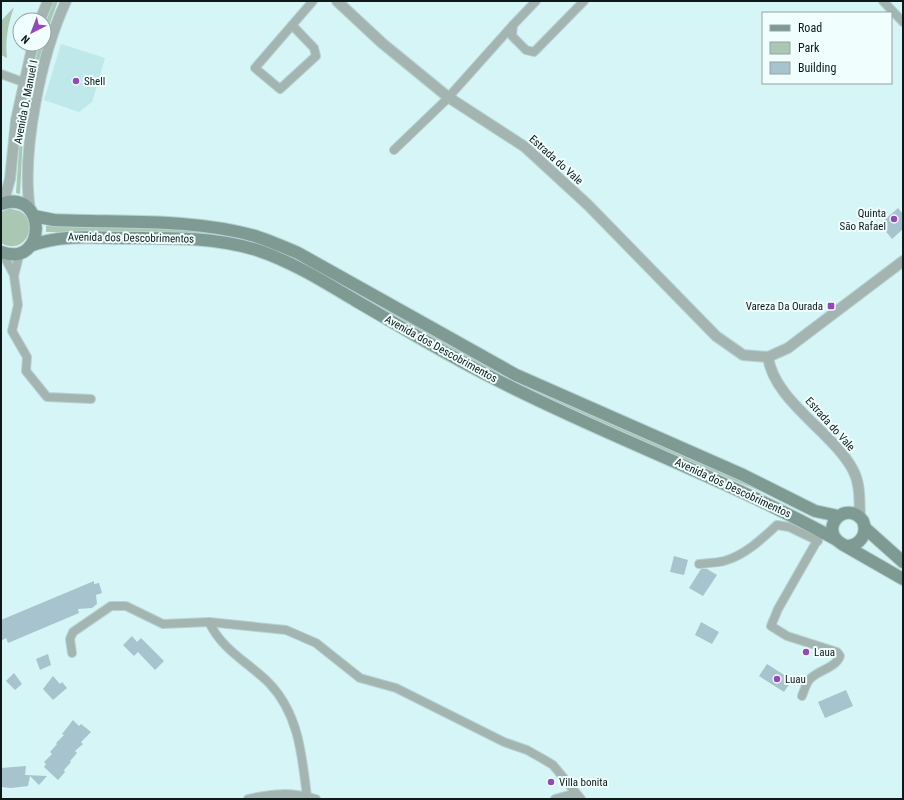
<svg xmlns="http://www.w3.org/2000/svg" width="904" height="800" font-family="'Roboto Condensed',sans-serif">
  <style>
    .built { fill: #bee8ea }
    .green { fill: #a9c7b2 }
    .building { fill: #a7c3cd }
    .lines { fill: none; stroke-linecap: round; stroke-linejoin: round }
    .minor-casing { stroke: #b5d2d3; stroke-width: 10 }
    .tertiary-casing { stroke: #b5d2d3; stroke-width: 12 }
    .secondary-casing { stroke: #b5d2d3; stroke-width: 14 }
    .minor { stroke: #a4b5b1; stroke-width: 8 }
    .tertiary { stroke: #a4b5b1; stroke-width: 10 }
    .secondary { stroke: #7f9a93; stroke-width: 12 }
    .poi-dot { fill: #9548ba; stroke: #f1fefe; stroke-width: 1.5 }
    .labels { text-anchor: middle; dominant-baseline: central; stroke-width: 4; stroke-linejoin: round; paint-order: stroke }
    .poi-label { font-size: 11px; fill: #0e1a1a; stroke: #f1fefe; text-anchor: start }
    .street-label { font-size: 11px; fill: #0e1a1a; stroke: #f1fefe }
  </style>
  <rect width="100%" height="100%" fill="#d5f5f6"/>
  <path class="built" d="M61,44L105,58L92,102L79,112L44,100Z"/>
  <g class="green">
    <path d="M54,1H58L44,39V27Z"/>
    <path d="M14,7C8,24 5,40 7,58L1,55V21Z"/>
    <path d="M39,44H43L23,136L20,194L16,193L20,135Z"/>
    <path d="M8,209C44,209 30,259 1,243V212Z"/>
    <path d="M46,226C115,227 186,223 252,240C265,243 277,250 289,254L510,377L568,405L782,499L745,485L579,414L473,362L294,260L190,233L46,232Z"/>
  </g>
  <g class="building">
    <path d="M898,208L903,214V229L892,239L880,224Z"/>
    <path d="M674,556L688,560L684,575L670,572Z"/>
    <path d="M701,569H707L717,575L703,596L689,588Z"/>
    <path d="M94,581V584L99,583L102,593L96,595L97,604L92,608L78,609L79,613L8,643L6,638L1,641V620Z"/>
    <path d="M701,622L719,632L712,644L695,635Z"/>
    <path d="M132,636L137,642L141,638L164,661L155,670L138,652L134,656L123,645Z"/>
    <path d="M48,654L51,665L40,670L36,659Z"/>
    <path d="M767,664L792,680L784,692L759,676Z"/>
    <path d="M14,673L22,684L15,690L6,681Z"/>
    <path d="M53,676L60,684L62,682L67,688L53,700L43,689Z"/>
    <path d="M846,690L853,706L825,718L818,702Z"/>
    <path d="M73,720L79,726L81,724L91,732L81,742L83,744L75,751L77,753L70,761L71,762L64,770L65,772L58,780L44,767L46,764L44,762L52,754L50,752L57,744L56,743L64,735L62,734Z"/>
    <path d="M26,766L25,775L47,776L39,785L30,776L28,786L11,788L1,787V768Z"/>
  </g>
  <g class="lines">
    <defs>
      <g id="minor">
        <path d="M536,1L513,25L512,36L526,50L534,52L584,1"/>
        <path d="M883,1L903,22"/>
        <path d="M292,25L314,48L316,56L280,89L255,68L313,1"/>
        <path d="M1,74L23,82"/>
        <path d="M394,150L445,101L513,25"/>
        <path d="M2,252L14,275"/>
        <path d="M20,252L14,276L18,305L12,331L27,357L26,371L47,397L91,399"/>
        <path d="M699,564C707,563 716,563 724,561C745,555 762,539 777,525L789,527L818,541"/>
        <path d="M209,622C222,650 248,662 269,683C299,714 302,756 307,797"/>
        <path d="M72,653L70,639L73,632L111,606H126L163,624L209,622L286,630L316,643L360,678L396,688L504,742L527,750L543,759L553,765L581,799"/>
        <path d="M802,696C804,691 806,683 810,679C818,670 836,668 840,656L837,652L787,636L771,626L778,609L822,532"/>
        <path d="M248,799C274,793 290,792 316,799"/>
        <path d="M555,799L569,795L580,799"/>
      </g>
      <g id="tertiary">
        <path d="M337,1L382,43L448,97L525,147L588,205L716,336L743,355L768,357L788,348L903,261"/>
        <path d="M40,20L48,1"/>
        <path d="M3,204L10,179L16,120L33,44"/>
        <path d="M30,210C21,151 41,55 66,1"/>
        <path d="M768,357C774,401 833,432 853,470C861,485 859,502 860,518"/>
      </g>
      <g id="secondary">
        <path d="M1,204C47,187 48,269 1,252"/>
        <path d="M34,216L54,220C121,223 191,218 255,236C270,241 284,247 298,253L516,375L743,475L815,511L838,516"/>
        <path d="M30,246C58,235 87,237 117,238C164,238 211,236 257,250C293,262 326,283 358,302C403,328 447,355 493,378C605,436 725,478 835,539"/>
        <path d="M865,528L903,562"/>
        <path d="M846,546C860,546 868,534 863,521C846,498 817,529 842,544L903,579"/>
      </g>
    </defs>
    <use href="#minor" class="minor-casing"/>
    <use href="#tertiary" class="tertiary-casing"/>
    <use href="#secondary" class="secondary-casing"/>
    <use href="#minor" class="minor"/>
    <use href="#tertiary" class="tertiary"/>
    <use href="#secondary" class="secondary"/>
  </g>
  <g class="poi-dot">
    <circle cx="76" cy="81" r="4"/>
    <circle cx="894" cy="219" r="4"/>
    <rect x="827" y="302" width="8" height="8" rx="2"/>
    <circle cx="806" cy="652" r="4"/>
    <circle cx="777" cy="679" r="4"/>
    <circle cx="551" cy="782" r="4"/>
  </g>
  <g class="labels">
    <g class="poi-label">
      <text x="84" y="81">Shell</text>
      <text x="886" y="213" text-anchor="end">Quinta<tspan x="886" dy="13">São Rafael</tspan></text>
      <text x="823" y="306" text-anchor="end">Vareza Da Ourada</text>
      <text x="814" y="652">Laua</text>
      <text x="785" y="679">Luau</text>
      <text x="559" y="782">Villa bonita</text>
    </g>
    <g class="street-label">
      <text transform="translate(26 102) rotate(-79)">Avenida D. Manuel I</text>
      <text transform="translate(556 160) rotate(42)">Estrada do Vale</text>
      <text transform="translate(131 238) rotate(1)">Avenida dos Descobrimentos</text>
      <text transform="translate(441 349) rotate(29)">Avenida dos Descobrimentos</text>
      <text transform="translate(830 424) rotate(48)">Estrada do Vale</text>
      <text transform="translate(733 488) rotate(25)">Avenida dos Descobrimentos</text>
    </g>
  </g>
  <rect width="904" height="800" fill="none" stroke="#0e1a1a" stroke-width="4"/>
  <rect x="762" y="12" width="130" height="72" fill="#f1fefe" stroke="#96a3a3"/>
  <rect x="770" y="25" width="20" height="6" fill="#7f9a93" stroke="#96a3a3"/>
  <text x="798" y="32" font-size="12" fill="#0e1a1a">Road</text>
  <rect x="770" y="42" width="20" height="12" fill="#a9c7b2" stroke="#96a3a3"/>
  <text x="798" y="52" font-size="12" fill="#0e1a1a">Park</text>
  <rect x="770" y="62" width="20" height="12" fill="#a7c3cd" stroke="#96a3a3"/>
  <text x="798" y="72" font-size="12" fill="#0e1a1a">Building</text>
  <g transform="translate(32 32) rotate(222)"><circle r="19" fill="#f1fefe" stroke="#96a3a3"/>
  <path d="M0-3L7 15L0 10L-7 15Z" fill="#9548ba"/>
  <text y="-6" font-size="11" font-weight="bold" text-anchor="middle" fill="#0e1a1a">N</text>
  </g>
</svg>
